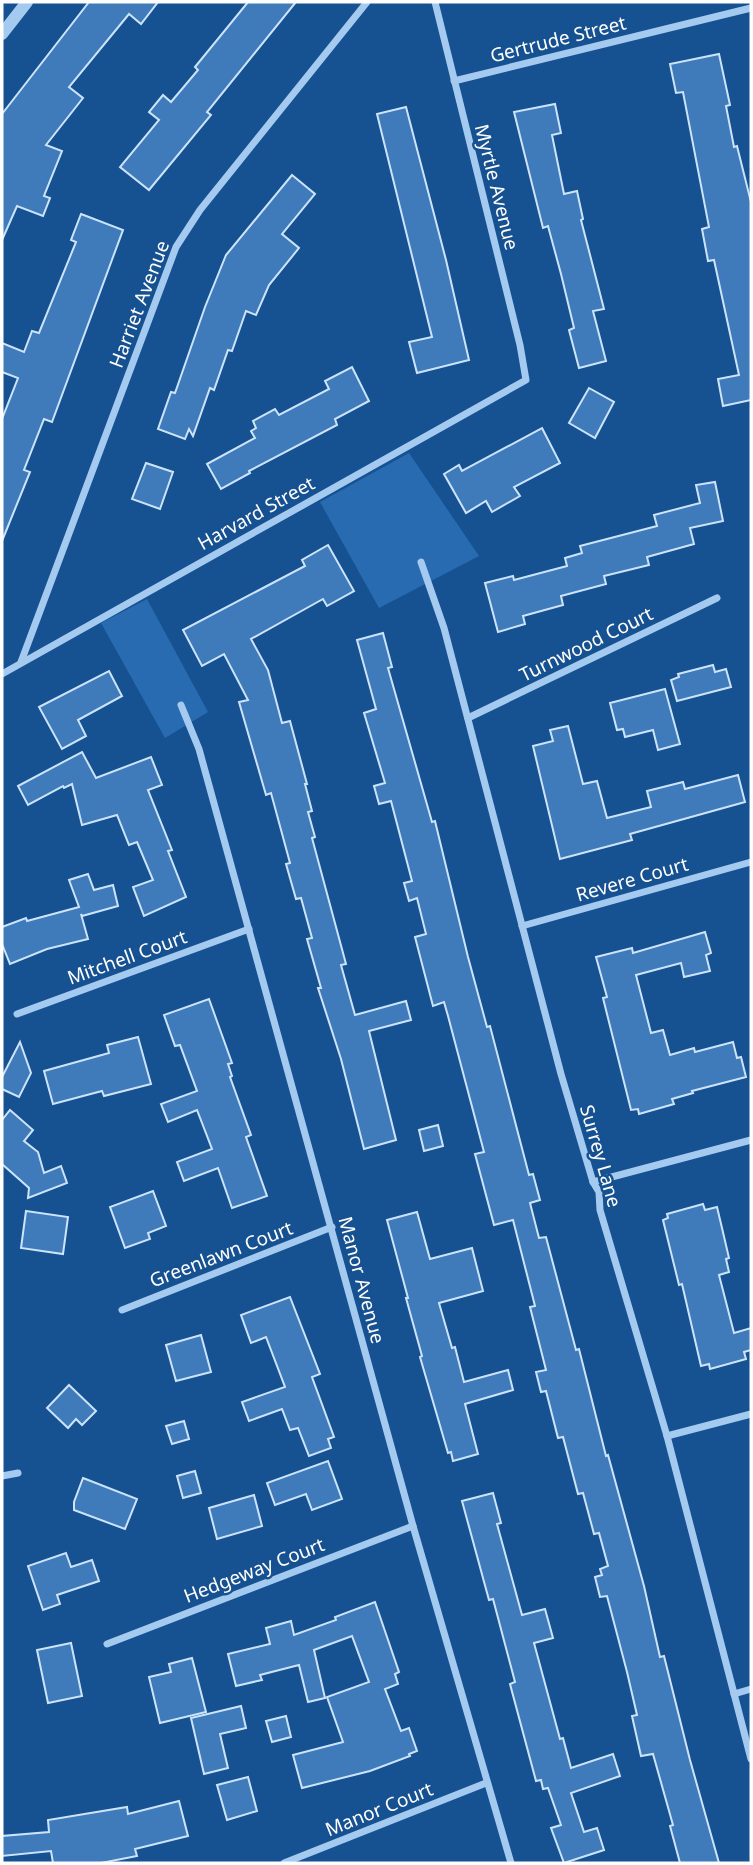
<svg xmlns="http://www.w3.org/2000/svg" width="753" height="1865" font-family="'Noto Sans',sans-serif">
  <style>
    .green { fill: #296bb1 }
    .building { fill: #3f7aba; stroke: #cce3fc; stroke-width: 2 }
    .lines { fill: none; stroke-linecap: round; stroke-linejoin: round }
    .minor { stroke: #a5caf0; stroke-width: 7 }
    .tertiary { stroke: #a5caf0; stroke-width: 12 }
    .labels { text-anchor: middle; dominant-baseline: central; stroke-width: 5; stroke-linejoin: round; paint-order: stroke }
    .street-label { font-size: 19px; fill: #fff; stroke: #165192 }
  </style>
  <rect width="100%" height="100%" fill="#165192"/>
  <g class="green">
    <path d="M409,453L479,556L379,608L320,502Z"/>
    <path d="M147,599L208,712L165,738L101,623Z"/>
  </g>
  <g class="building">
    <path d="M89,2H158L141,24L129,14L69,87L83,98L46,145L62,151L44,196L50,198L43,216L17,206L2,240V114Z"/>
    <path d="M248,2H296L207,112L211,115L149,190L120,167L159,120L149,112L163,95L171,102L198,70L195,67Z"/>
    <path d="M719,54L730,105L726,106L734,147L737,146L751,202V400L723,406L718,379L739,375L714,260L708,261L702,229L709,227L683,92L676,93L670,64Z"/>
    <path d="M555,104L561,133L552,135L564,194L577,191L583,219L581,220L604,309L593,311L606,361L579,368L569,330L574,328L561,274L548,226L543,228L514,112Z"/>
    <path d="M406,107L446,260L469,360L417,373L409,342L432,337L377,114Z"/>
    <path d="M292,175L315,194L282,234L299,248L269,285L256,315L246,311L232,351L228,350L214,390L210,388L193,436L189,429L185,439L158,429L171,392L175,393L205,307L226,255Z"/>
    <path d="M81,214L123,230L52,422L44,419L24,470L30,472L2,541V419L18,378L2,372V343L24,352L32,331L39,333L76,242L71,240Z"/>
    <path d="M352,367L369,401L335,419L337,425L249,471L250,473L221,489L207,464L255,438L251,431L256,428L253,421L275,409L279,415L329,389L325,381Z"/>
    <path d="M589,388L614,402L595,438L569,423Z"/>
    <path d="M542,428L560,463L514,487L520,496L492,512L486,501L466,513L444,474L459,465L462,471Z"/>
    <path d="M146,463L173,472L160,509L132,499Z"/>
    <path d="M715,482L723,521L690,528L694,544L647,557L649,565L604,576L606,584L561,596L563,605L523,616L525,624L498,632L485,583L513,576L514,580L567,566L565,558L582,553L580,546L657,526L654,515L700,503L696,485Z"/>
    <path d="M328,545L354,591L327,606L323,599L251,639L268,670L282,723L290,721L307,784H305L312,811L308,812L315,837L312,838L346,964L341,965L355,1015L406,1001L411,1020L369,1031L396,1140L364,1149L341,1059L318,988H321L307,939L312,938L301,898L296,899L286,864L290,863L271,793L266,795L239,702L248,700L224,654L202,666L183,630L305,566L302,560Z"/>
    <path d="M383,633L392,667L388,668L432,822L435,821L468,957L487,1027L490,1026L529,1175L533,1174L540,1200L530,1203L539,1238L546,1237L576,1350L579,1349L606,1456L608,1455L644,1586L660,1657L664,1656L690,1760L719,1863H680L670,1826L673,1825L653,1754L641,1756L632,1716L637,1715L627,1672L607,1596L600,1597L595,1577L602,1575L600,1569L608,1566L599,1533L594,1534L583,1493L578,1494L563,1437L558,1438L546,1391L541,1392L536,1372L546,1370L530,1307L535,1306L513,1220L494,1225L475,1154L484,1152L448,1016L444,1002L433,1006L415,937L426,934L417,898L409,901L404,883L412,881L391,801L379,804L374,786L385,783L364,713L376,709L357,640Z"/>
    <path d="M713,665L715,672L726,669L731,687L677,701L671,680L679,677L678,674Z"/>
    <path d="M109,671L122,696L78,720L86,736L62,749L39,707Z"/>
    <path d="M665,689L680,744L658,750L653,730L625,737L623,729L617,730L610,703Z"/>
    <path d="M568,726L583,784L597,781L607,818L651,807L647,791L683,782L685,789L738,775L745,802L630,834L632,840L560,859L533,746L553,741L550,730Z"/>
    <path d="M82,752L96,778L151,757L162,785L148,790L172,850L168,851L186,897L144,916L133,887L153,880L137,842L129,845L117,815L82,825L72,784L64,788L63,786L28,805L18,786Z"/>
    <path d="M88,874L94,890L113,885L118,906L82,916L81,914L88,939L47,949L10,964L2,944V927L26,918L27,921L79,907L69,880Z"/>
    <path d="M705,932L711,953L706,955L710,971L684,977L681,963L636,975L651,1033L663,1030L670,1055L694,1048L695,1052L733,1042L737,1058L741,1057L746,1077L692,1091L693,1093L672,1099L674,1104L639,1114L638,1109L631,1110L603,998L607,997L596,957L632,948L633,953Z"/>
    <path d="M209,999L232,1063L228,1064L232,1076L230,1077L251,1135L246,1137L267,1196L232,1208L218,1168L184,1181L177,1162L212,1149L197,1110L168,1122L161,1104L197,1091L180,1045L175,1046L164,1015Z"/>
    <path d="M138,1037L151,1084L104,1096L102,1091L53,1104L44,1071L109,1053L107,1045Z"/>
    <path d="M20,1042L31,1073L19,1097L2,1089V1077Z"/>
    <path d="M10,1110L33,1130L24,1141L38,1152L44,1173L61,1166L67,1183L28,1198L29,1188L2,1164V1120Z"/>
    <path d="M438,1125L443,1146L424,1151L419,1130Z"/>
    <path d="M153,1191L166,1226L148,1233L150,1239L125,1248L110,1207Z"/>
    <path d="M703,1204L705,1210L717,1207L722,1228L729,1258L726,1259L729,1272L719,1275L734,1333L751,1328V1350L744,1352L746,1359L710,1369L709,1364L701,1366L682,1284L679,1285L663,1220L668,1218L667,1214Z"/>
    <path d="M26,1211L68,1217L63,1254L21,1248Z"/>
    <path d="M417,1212L430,1259L472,1248L483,1291L439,1303L452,1348L455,1347L464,1382L508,1370L513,1390L465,1404L478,1454L453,1461L451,1452L448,1453L420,1357L422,1356L406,1298H408L387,1220Z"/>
    <path d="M290,1297L320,1374L312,1377L334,1437L328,1439L331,1448L309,1456L298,1428L290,1430L282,1409L249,1421L242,1402L285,1387L266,1337L251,1343L241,1315Z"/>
    <path d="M201,1335L211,1372L176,1381L166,1345Z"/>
    <path d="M69,1385L96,1411L82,1425L76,1419L68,1428L47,1408Z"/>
    <path d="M184,1421L189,1439L172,1444L166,1426Z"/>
    <path d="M328,1461L342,1499L312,1510L306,1494L275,1505L267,1483Z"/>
    <path d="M195,1471L201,1493L183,1498L177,1476Z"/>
    <path d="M83,1478L137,1499L125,1529L74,1510V1502Z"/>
    <path d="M493,1493L501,1523L497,1524L522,1615L545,1609L553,1638L534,1643L560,1739L563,1738L571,1768L613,1754L620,1776L571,1793L584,1832L597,1828L604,1850L564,1863L551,1828L561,1825L548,1788L543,1789L541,1780L536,1781L510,1684L515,1682L493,1599L489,1600L462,1501Z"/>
    <path d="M254,1495L262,1526L217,1539L209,1508Z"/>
    <path d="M66,1553L71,1567L92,1560L99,1581L57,1595L60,1604L43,1610L28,1566Z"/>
    <path d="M375,1602L399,1672L395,1674L398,1684L385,1689L401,1731L409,1728L417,1751L409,1754L410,1756L370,1771L302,1788L293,1755L343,1742L327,1697L369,1682L352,1636L314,1650L325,1698L308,1702L299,1665L260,1675L262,1680L236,1686L228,1654L270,1644L266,1628L291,1621L294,1635L336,1620L335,1617Z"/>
    <path d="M71,1643L82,1696L48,1703L37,1650Z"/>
    <path d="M192,1658L206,1712L160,1723L149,1677L171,1672L169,1664Z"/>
    <path d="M241,1706L246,1728L220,1734L228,1768L204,1774L191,1718Z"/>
    <path d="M286,1716L291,1737L272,1742L266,1721Z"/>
    <path d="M248,1777L257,1811L227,1820L217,1785Z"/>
    <path d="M179,1801L188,1836L135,1849L137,1856L101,1863H53L51,1851L2,1856V1836L49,1832L48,1820L127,1807L128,1814Z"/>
  </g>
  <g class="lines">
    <g class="minor">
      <path d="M454,81L751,8"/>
      <path d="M421,562L444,628L561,1074L593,1182L599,1192L600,1210L667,1436L751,1759"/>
      <path d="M21,662L176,247L200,210L367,2"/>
      <path d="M2,674L526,380L520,345L435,2"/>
      <path d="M181,705L199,749L413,1526L511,1863"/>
      <path d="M468,718L717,598"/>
      <path d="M522,926L751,862"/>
      <path d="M17,1014L249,929"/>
      <path d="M593,1182L751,1140"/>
      <path d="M122,1310L332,1227"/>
      <path d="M667,1436L751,1414"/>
      <path d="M2,1476L18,1473"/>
      <path d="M107,1644L413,1526"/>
      <path d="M734,1694L751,1689"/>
      <path d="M284,1863L486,1783"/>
    </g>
    <path class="tertiary" d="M2,34L27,2"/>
  </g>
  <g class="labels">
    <g class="street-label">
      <text transform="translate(558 39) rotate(-14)">Gertrude Street</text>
      <text transform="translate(497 187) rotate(76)">Myrtle Avenue</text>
      <text transform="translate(139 304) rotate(-69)">Harriet Avenue</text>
      <text transform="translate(256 513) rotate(-29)">Harvard Street</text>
      <text transform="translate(586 644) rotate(-26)">Turnwood Court</text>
      <text transform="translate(632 879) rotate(-16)">Revere Court</text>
      <text transform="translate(127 957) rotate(-20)">Mitchell Court</text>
      <text transform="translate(601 1156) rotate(74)">Surrey Lane</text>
      <text transform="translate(221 1254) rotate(-21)">Greenlawn Court</text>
      <text transform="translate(362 1280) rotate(75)">Manor Avenue</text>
      <text transform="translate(254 1570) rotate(-21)">Hedgeway Court</text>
      <text transform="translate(379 1809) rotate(-22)">Manor Court</text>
    </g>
  </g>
  <rect width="753" height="1865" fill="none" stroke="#ffffff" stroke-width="7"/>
</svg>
